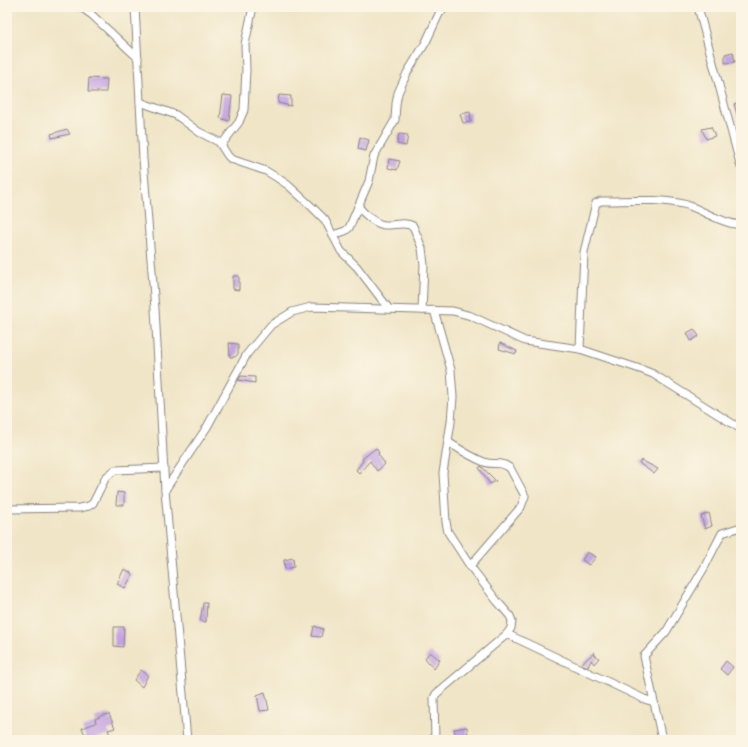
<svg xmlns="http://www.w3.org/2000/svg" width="748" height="747" font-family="'IM FELL Double Pica',serif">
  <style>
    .building { fill: #c3a2e0 }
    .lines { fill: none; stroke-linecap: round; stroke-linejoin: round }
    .minor-casing { stroke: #898481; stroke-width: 9 }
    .minor { stroke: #fff; stroke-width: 7 }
  </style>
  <rect width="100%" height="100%" fill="#fcf5e5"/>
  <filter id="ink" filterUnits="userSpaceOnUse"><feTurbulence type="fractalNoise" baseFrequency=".025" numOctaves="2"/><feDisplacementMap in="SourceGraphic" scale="8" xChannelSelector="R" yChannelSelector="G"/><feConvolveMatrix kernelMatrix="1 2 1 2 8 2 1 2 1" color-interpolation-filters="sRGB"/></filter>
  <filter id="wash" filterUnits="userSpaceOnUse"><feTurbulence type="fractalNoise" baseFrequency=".012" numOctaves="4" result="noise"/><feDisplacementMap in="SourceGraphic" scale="16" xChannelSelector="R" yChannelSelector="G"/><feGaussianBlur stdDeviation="0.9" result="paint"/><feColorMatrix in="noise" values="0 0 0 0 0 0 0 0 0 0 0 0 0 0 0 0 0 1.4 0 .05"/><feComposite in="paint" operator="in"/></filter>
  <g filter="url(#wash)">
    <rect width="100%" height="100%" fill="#f0e5c7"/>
    <g id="blocks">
      <g class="building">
        <path d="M733,52L735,62L725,63V54Z"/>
        <path d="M89,78L107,79L106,92H88Z"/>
        <path d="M223,95L232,96L229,121L220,118Z"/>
        <path d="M279,95L291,96V106L278,103Z"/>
        <path d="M741,102V121H739L734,104Z"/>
        <path d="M470,112L471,122L463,123L460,114Z"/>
        <path d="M711,127L715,136L706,139L702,129Z"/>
        <path d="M67,129L70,134L52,138L51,134Z"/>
        <path d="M399,134L408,135L406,146L397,144Z"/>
        <path d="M360,137L369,140L366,151L358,149Z"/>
        <path d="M389,159L400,161L397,170L388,168Z"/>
        <path d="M233,276H239V290L233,289Z"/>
        <path d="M694,329L699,336L691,341L687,333Z"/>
        <path d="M229,343L238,344V354L235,357H230Z"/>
        <path d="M500,343L517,351L516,354L499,349Z"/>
        <path d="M241,376L255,377V383L238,380Z"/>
        <path d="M376,448L379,453L378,454L385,464L377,471L370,461L359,473L356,470L363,461L362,459Z"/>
        <path d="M641,460L658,469L654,474L639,463Z"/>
        <path d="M481,466L496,481L490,484L479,468Z"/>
        <path d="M117,492L124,493V505H116Z"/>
        <path d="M709,513L712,526L705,529L701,516Z"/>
        <path d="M587,552L596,557L589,565L582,560Z"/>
        <path d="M293,558L294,567L285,569L284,560Z"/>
        <path d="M124,569L133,574L125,588L117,584Z"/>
        <path d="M203,603H207L206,622L200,621Z"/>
        <path d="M314,626L323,629L321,637L312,636Z"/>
        <path d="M114,627H124L123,647L114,646Z"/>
        <path d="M430,652L440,660L434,669L425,658Z"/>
        <path d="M595,652L594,654L599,658L594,664L591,660L588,667L581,664Z"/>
        <path d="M726,661L733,667L727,675L720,669Z"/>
        <path d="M141,670L148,675L142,687L134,680Z"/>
        <path d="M265,692L269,710L260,711L257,695Z"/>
        <path d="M109,714L115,728L108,730L110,735L87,740L82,728L96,723L95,719L104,715Z"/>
        <path d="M467,727L468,736L456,737L454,729Z"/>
      </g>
    </g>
  </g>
  <g filter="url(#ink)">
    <use href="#blocks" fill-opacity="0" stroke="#898481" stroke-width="1"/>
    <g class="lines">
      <defs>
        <g id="minor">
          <path d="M81,7L92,15L138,58"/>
          <path d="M135,7L143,159L155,309L165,490L187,740"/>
          <path d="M698,7L741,167"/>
          <path d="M140,102L176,115L199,132L219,142L228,156L231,159L266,171L276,177L288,185L312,207L325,220L341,251L357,267L389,309"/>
          <path d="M222,144L239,122L244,110L246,70L245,44L253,7"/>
          <path d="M358,206C364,214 374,223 384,225C393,226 404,221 413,226L422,248L424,265L422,310"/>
          <path d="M333,235L345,231L349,228L369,181L374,156L395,120L396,104L398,93L407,73L426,42L439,14L445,7"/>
          <path d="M434,310L451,370L453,397L451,422L443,473L446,522L448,532L470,566L497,601L510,616L512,621L511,628L507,634L436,694L434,698L435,740"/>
          <path d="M580,349L584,252L596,203L601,201C629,201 659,198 687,205C700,209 729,227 741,224"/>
          <path d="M448,442C459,449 471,457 484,462C494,466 499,460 510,468L525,496L521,507L470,566"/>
          <path d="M165,490L207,427L247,354L271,325L292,312L311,307L453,311L471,316L525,341L580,349L643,370L653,374L741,429"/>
          <path d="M7,509L79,508L89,506L93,503L106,477L115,470L164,468"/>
          <path d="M507,634L644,699L654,702L662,740"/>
          <path d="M654,702L644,656L666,632L704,568L722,533L741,527"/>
        </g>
      </defs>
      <use href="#minor" class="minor-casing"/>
      <use href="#minor" class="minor"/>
    </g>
  </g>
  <rect width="748" height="747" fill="none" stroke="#fcf5e5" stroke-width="24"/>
</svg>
